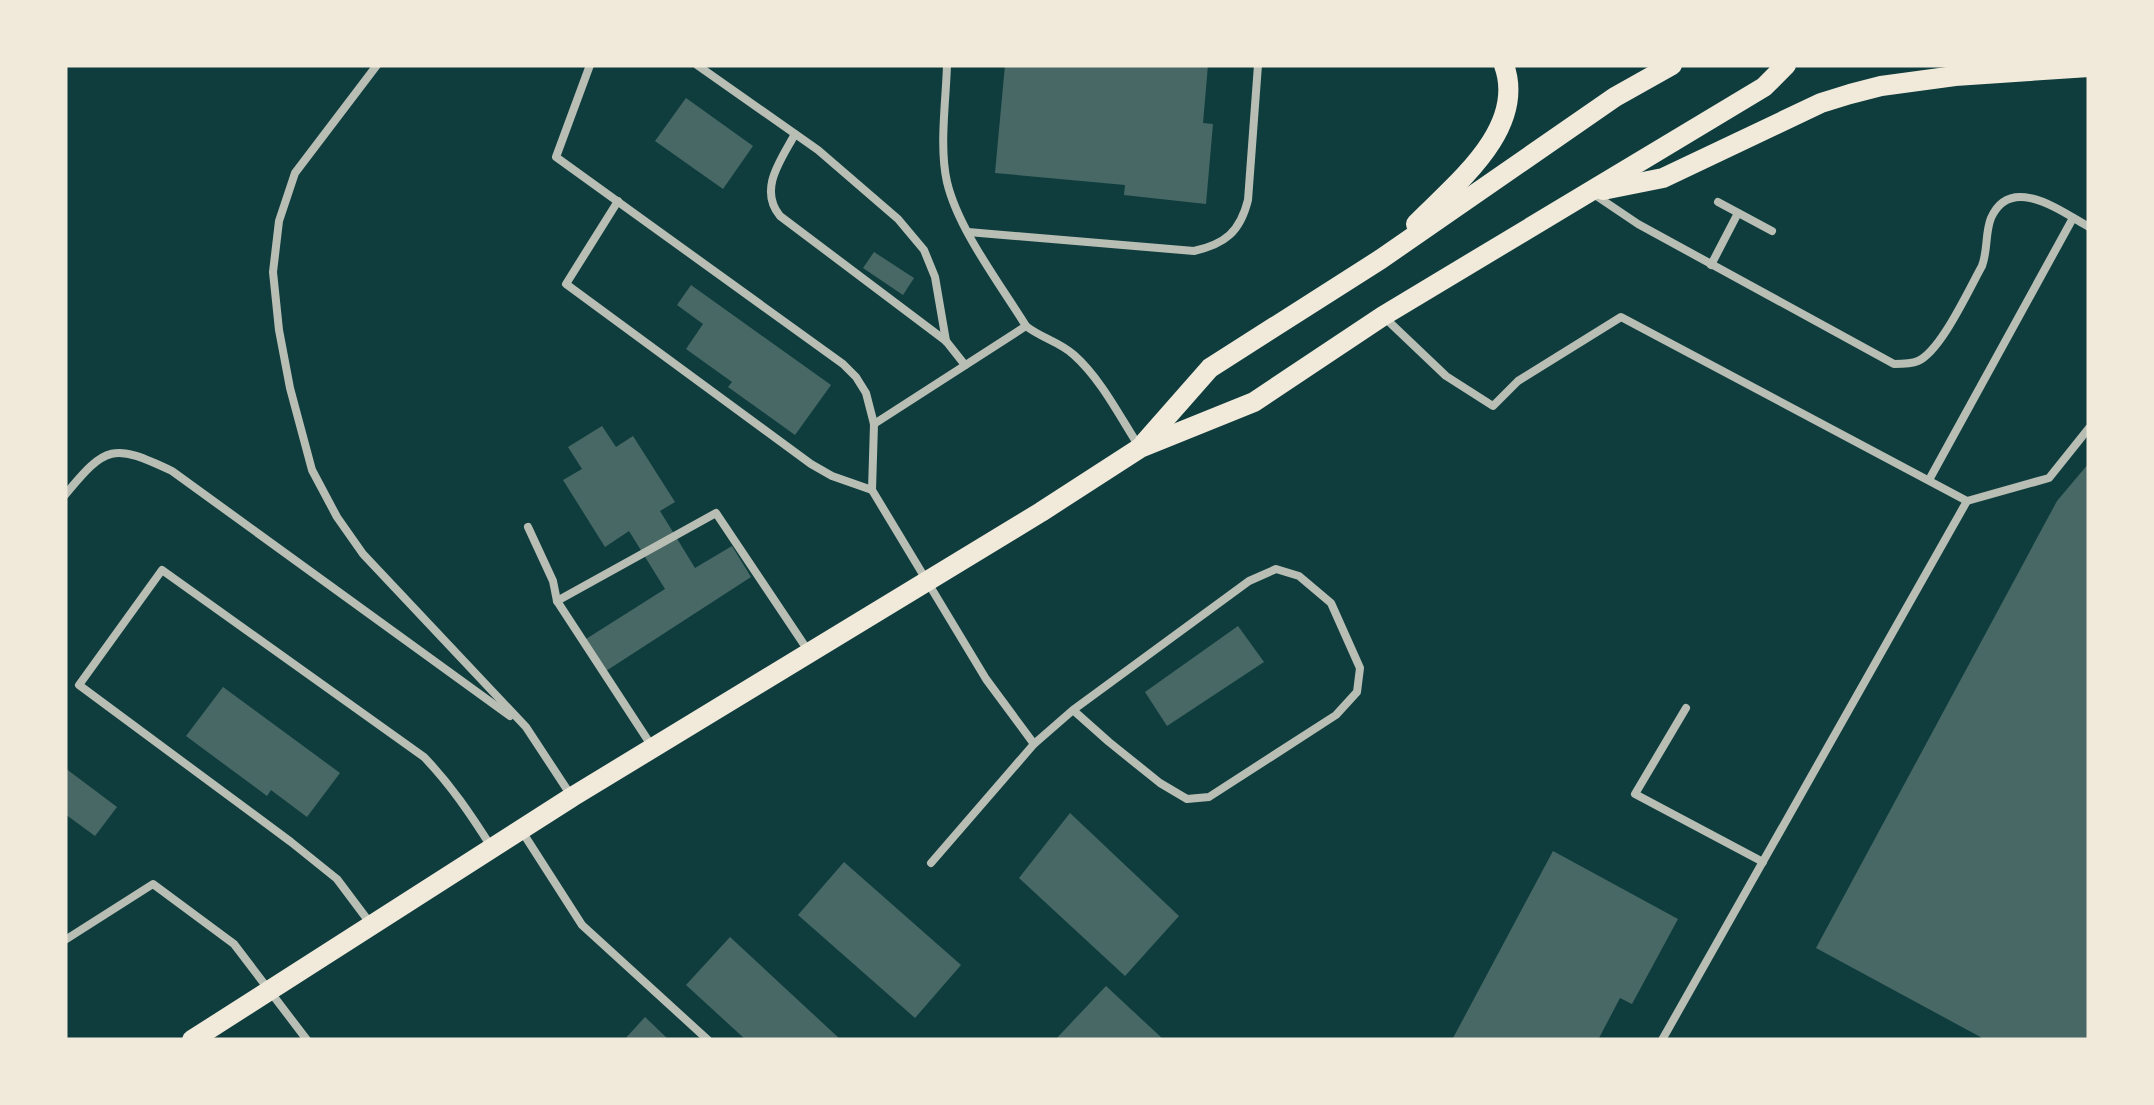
<svg xmlns="http://www.w3.org/2000/svg" width="2154" height="1105" font-family="Signika,sans-serif">
  <style>
    .building { fill: #486865 }
    .lines { fill: none; stroke-linecap: round; stroke-linejoin: round }
    .service { stroke: #b8beb3; stroke-width: 8 }
    .secondary { stroke: #f1e9da; stroke-width: 20 }
  </style>
  <rect width="100%" height="100%" fill="#0f3d3e"/>
  <g class="building">
    <path d="M1005,65H1208L1203,123L1213,124L1206,204L1124,195L1125,185L995,173Z"/>
    <path d="M686,98L753,146L723,189L655,141Z"/>
    <path d="M874,252L914,278L903,295L863,268Z"/>
    <path d="M691,285L831,385L795,435L728,387L732,382L686,349L703,324L677,305Z"/>
    <path d="M602,426L616,447L633,436L675,502L660,511L695,568L732,546L751,577L606,671L586,639L665,589L629,531L605,547L563,480L582,469L568,447Z"/>
    <path d="M2089,463V1040H1986L1816,948L2057,501Z"/>
    <path d="M1238,626L1264,662L1167,726L1145,692Z"/>
    <path d="M223,687L340,773L307,817L271,790L267,796L186,736Z"/>
    <path d="M65,768L117,807L95,836L65,814Z"/>
    <path d="M1070,813L1179,916L1125,976L1019,878Z"/>
    <path d="M1553,851L1678,919L1632,1004L1620,998L1598,1040H1452Z"/>
    <path d="M844,862L961,965L915,1018L798,915Z"/>
    <path d="M730,937L841,1040H746L686,985Z"/>
    <path d="M1106,986L1164,1040H1055Z"/>
    <path d="M645,1017L669,1040H624Z"/>
  </g>
  <g class="lines">
    <g class="service">
      <path d="M377,65L295,173L279,221L273,272L279,330L290,388L312,470L337,517L363,554L526,727L572,797"/>
      <path d="M590,65L556,157L843,364L856,377L866,393L874,424L872,490L986,679L1034,744L931,863"/>
      <path d="M697,65L818,150L898,219L924,250L935,277L946,341"/>
      <path d="M947,65C946,101 939,147 947,182C958,229 1000,284 1026,326C1041,338 1060,342 1074,355C1101,379 1120,417 1140,448"/>
      <path d="M795,134C781,160 758,189 780,216L946,341L965,365"/>
      <path d="M1595,195L1638,224L1894,364C1902,364 1911,364 1918,361C1941,351 1969,289 1982,266C1988,250 1985,233 1991,218C2011,173 2062,212 2089,227"/>
      <path d="M618,201L566,284L811,464L832,476L872,490"/>
      <path d="M1718,202L1772,231"/>
      <path d="M968,232L1194,251C1225,244 1240,232 1248,200L1258,65"/>
      <path d="M1711,265L1738,213"/>
      <path d="M1384,317L1446,376L1493,406L1518,381L1621,317L1967,501"/>
      <path d="M874,424L1026,326"/>
      <path d="M1929,480L2073,218"/>
      <path d="M65,495C106,445 113,443 172,471L510,716"/>
      <path d="M528,527L553,581L557,601"/>
      <path d="M1686,708L1635,794L1763,862"/>
      <path d="M1034,744L1073,710L1249,581L1276,569L1299,576L1331,603L1360,668L1357,692L1336,715L1209,797L1187,799L1160,783L1109,742L1073,710"/>
      <path d="M653,748L557,601L716,513L807,649"/>
      <path d="M523,833L582,925L708,1040"/>
      <path d="M370,923L337,879L291,842L79,685L162,570L424,757C451,785 471,815 492,848"/>
      <path d="M65,940L153,884L234,944L307,1040"/>
      <path d="M1662,1040L1967,501L2049,478L2089,428"/>
    </g>
    <g class="secondary">
      <path d="M1603,190L1663,178L1821,103L1850,94L1881,86L1955,76L2089,67"/>
      <path d="M1416,224C1455,184 1527,129 1504,65"/>
      <path d="M1144,443L1210,368L1381,259L1615,97L1672,65"/>
      <path d="M192,1040L572,797L1041,512L1140,448L1254,402L1383,316L1764,87L1786,65"/>
    </g>
  </g>
  <rect width="2154" height="1105" fill="none" stroke="#f1e9da" stroke-width="135"/>
</svg>
